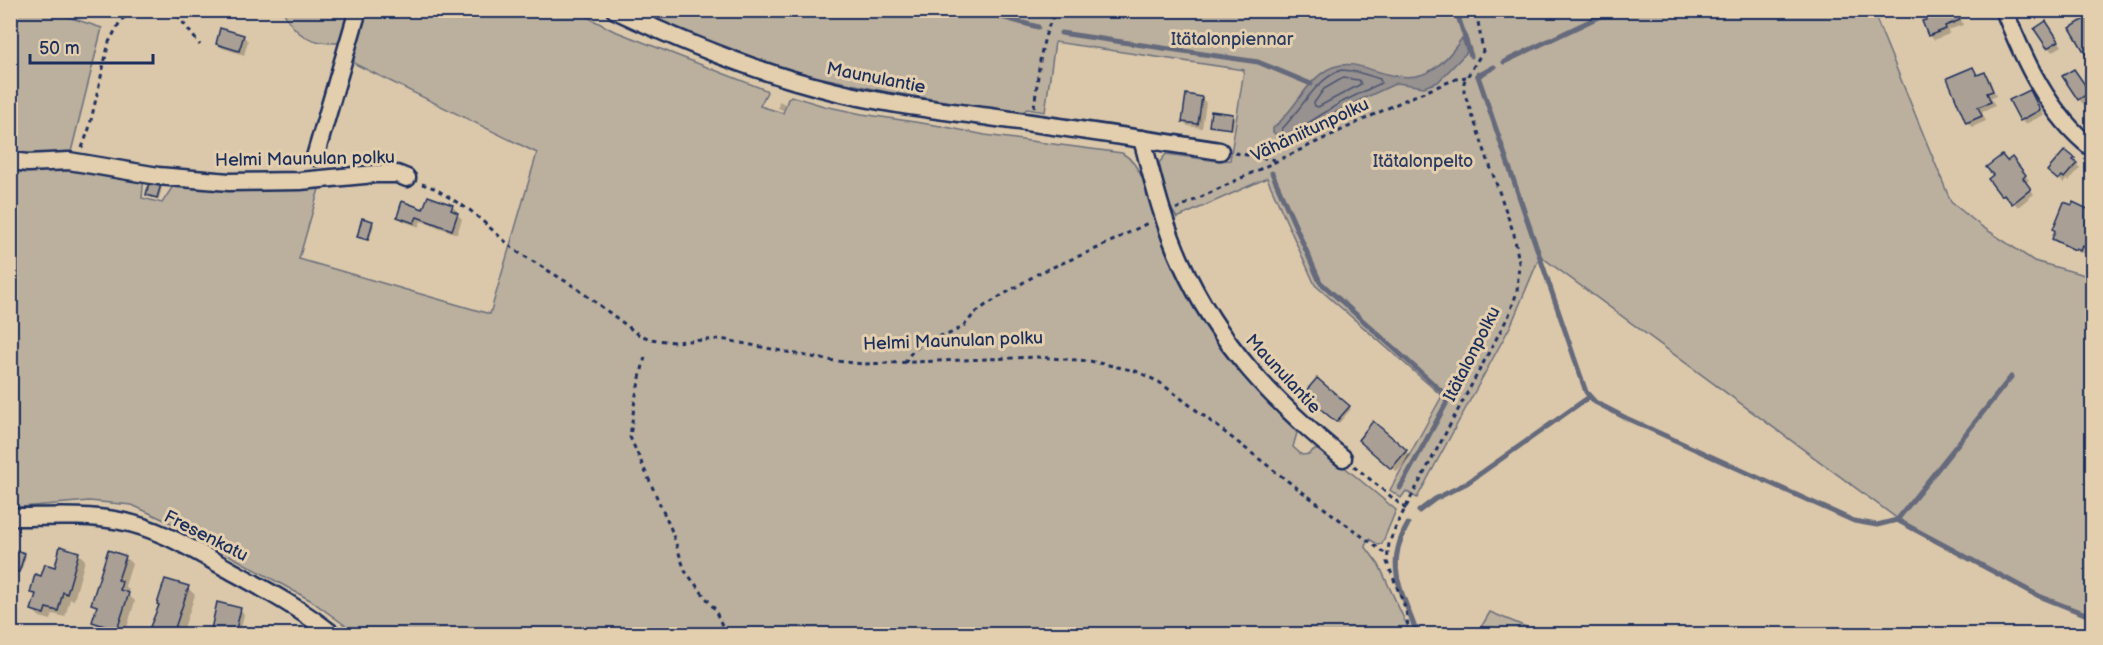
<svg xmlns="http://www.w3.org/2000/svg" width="2103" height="645" font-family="'Balsamiq Sans',sans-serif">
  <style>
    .green { fill: #bbaf9d; stroke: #6b6f7e; stroke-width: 1.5 }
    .water { fill: #97918f; stroke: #656a7b; stroke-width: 1.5 }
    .shadow { fill: #0003 }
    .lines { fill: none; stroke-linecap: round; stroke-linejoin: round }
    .shore { stroke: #4d5672; stroke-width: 1.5 }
    .stream { stroke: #656a7b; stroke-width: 5 }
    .building { fill: #a99f95; stroke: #1b2f5e; stroke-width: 1.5 }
    .minor-casing { stroke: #1b2f5e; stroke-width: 21 }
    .path { stroke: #1b2f5e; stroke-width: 3; stroke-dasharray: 4.5 4.5; stroke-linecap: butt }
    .minor { stroke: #e3cead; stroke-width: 16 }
    .labels { text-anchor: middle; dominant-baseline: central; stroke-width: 6; stroke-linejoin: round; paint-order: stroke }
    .park-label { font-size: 18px; fill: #2b3c64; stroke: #e3cead }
    .street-label { font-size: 18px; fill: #1b2f5e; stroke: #e3cead }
  </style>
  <rect width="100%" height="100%" fill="#dbc8aa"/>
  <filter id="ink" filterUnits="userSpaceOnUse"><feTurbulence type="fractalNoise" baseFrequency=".0167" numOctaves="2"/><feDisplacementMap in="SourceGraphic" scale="12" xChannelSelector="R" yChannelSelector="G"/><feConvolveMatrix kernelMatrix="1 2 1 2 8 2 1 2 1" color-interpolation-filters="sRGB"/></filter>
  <g filter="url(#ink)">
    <g class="green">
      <path d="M10,11H50L102,28L69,160L144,175L142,198L162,203L175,183L211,189H319L299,259L490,314L537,153L355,64L353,57L366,11H576L612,30L766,90L767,92L760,106L783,113L788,99L791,96L824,106L862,114L941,126L985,135L1122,153C1149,168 1153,221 1165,250C1196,323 1236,373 1292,427L1297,433L1293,447L1302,455L1310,454L1313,450H1320L1342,465L1396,510L1382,544L1379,545L1369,539L1365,546L1379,565L1411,634H355L346,626L310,600L171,523L132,505L89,501L11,508Z"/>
      <path d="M283,11H348L339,43C311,44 295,36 283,11Z"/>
      <path d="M634,11H1873L1951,202L1981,226L2034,261L2092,277V614L2040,597L1898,519L1540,256L1511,325L1417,498L1406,491L1401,498L1390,490L1442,396L1315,285L1267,178L1177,218L1170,207L1159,163L1166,154L1218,161L1230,160L1244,70L1055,42L1045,112L1027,109L1021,113L888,92L805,74L766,62Z"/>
      <path d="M1490,612L1543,634H1477Z"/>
    </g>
    <path class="water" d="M1462,38L1467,52L1438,82L1424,87L1397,83L1343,108L1289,141L1282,140L1273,132V128C1295,111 1307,77 1333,67C1346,62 1357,65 1369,69C1415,84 1434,79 1462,38Z"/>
    <g class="shadow">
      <path d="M1919,10H1958L1963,25L1948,30L1949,34L1934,40L1929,35L1926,21Z"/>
      <path d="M2092,15V62L2072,28Z"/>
      <path d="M2050,28L2062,46L2052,52L2048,47Z"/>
      <path d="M243,36L248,41L244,55L222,48L217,44Z"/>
      <path d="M1973,69L1979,76L1985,74L1989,78L1996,96L1991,98L1995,106L1982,112L1986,121L1972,127L1967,122Z"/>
      <path d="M2074,71L2092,97L2083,104L2079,99Z"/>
      <path d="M2030,92L2034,96L2044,115L2025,124L2021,120Z"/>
      <path d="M1202,98L1206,103L1202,128L1188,126L1183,121Z"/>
      <path d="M779,101L785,104L783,110L778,108Z"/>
      <path d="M1233,116L1235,117L1233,130L1210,126Z"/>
      <path d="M2065,152L2078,164L2077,165L2080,168L2069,181L2067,179L2064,183L2054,175Z"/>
      <path d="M2016,164L2029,180L2026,183L2034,194L2018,207L2009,197L2007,199L2002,195Z"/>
      <path d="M161,182L163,184L159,199L150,197L148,195Z"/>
      <path d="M2074,204L2092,212V252L2086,250L2085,254L2080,252V253L2058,243L2054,238Z"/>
      <path d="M452,206L457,211L456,213L462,219L457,234L421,221L419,227L403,221L398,216Z"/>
      <path d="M372,223L374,225L369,241L360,238L358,236Z"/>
      <path d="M1317,380L1351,409L1339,423L1314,402Z"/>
      <path d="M1374,423L1411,456L1397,472L1364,444Z"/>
      <path d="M78,553L85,560L74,600L70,599L65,617L53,614L51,620L40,617L33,610L37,597L32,592L42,578Z"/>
      <path d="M24,554L26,556L21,571L13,569L10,578V566Z"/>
      <path d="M125,557L132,564L125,586L129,589L127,594L135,601L125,634H118L101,629L94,622L98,609L92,603Z"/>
      <path d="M188,588L195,595L182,634H149L153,623L155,624Z"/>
      <path d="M240,610L244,614L240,634H211L216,615Z"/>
    </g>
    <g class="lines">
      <g class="shore">
        <path d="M1341,70C1355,70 1367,75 1380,79L1381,83L1340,103L1289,135L1283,133L1282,129C1301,109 1315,80 1341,70Z"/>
        <path d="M1343,78L1359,80L1361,84L1318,107L1315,106L1314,103L1324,89Z"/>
      </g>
      <g class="stream">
        <path d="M975,10L1038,27"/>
        <path d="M1456,10L1471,56"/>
        <path d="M1061,33L1258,62L1311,84"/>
        <path d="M1504,62L1613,10"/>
        <path d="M1478,74V76L1494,67"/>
        <path d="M1478,76L1586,392L1595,402L1626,418L1854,521L1877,525L1897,520L2039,596L2092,617"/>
        <path d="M1272,173L1320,282L1447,396L1446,404L1400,488"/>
        <path d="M1419,511L1435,499L1467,483L1589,397"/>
        <path d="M1897,520L2011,377"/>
        <path d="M1408,524C1383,567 1403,592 1417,634"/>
      </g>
    </g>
    <g class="building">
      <path d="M1917,10H1956L1960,20L1945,26L1946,29L1928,36L1922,21L1926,20L1924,15L1920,17Z"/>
      <path d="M2092,14V65L2070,28Z"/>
      <path d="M2046,21L2059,41L2047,48L2034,29Z"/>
      <path d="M220,28L244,35L239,51L216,44Z"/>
      <path d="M1973,67L1977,75L1985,72L1993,91L1987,93L1991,102L1978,107L1982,116L1966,123L1947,78Z"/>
      <path d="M2074,69L2090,92L2078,100L2062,76Z"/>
      <path d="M2030,90L2040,110L2020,121L2009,100Z"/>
      <path d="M1186,94L1202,97L1198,124L1182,122Z"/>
      <path d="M1211,111L1233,114L1231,129L1209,126Z"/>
      <path d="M2065,150L2075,158L2073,160L2077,163L2064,178L2062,176L2058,180L2047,171Z"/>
      <path d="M2002,155L2007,161L2012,157L2026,175L2023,178L2031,189L2012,204L2004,194L2001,196L1988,179L1993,175L1986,167Z"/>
      <path d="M150,178L162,181L157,198L146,195Z"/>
      <path d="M428,196L453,205L451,210L458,213L452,230L417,217L414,223L397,217L402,201L423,209Z"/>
      <path d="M2064,202L2072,205L2073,202L2092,211V247L2089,245L2087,248L2082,246L2080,251L2076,248L2075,250L2052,239L2055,231L2053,229Z"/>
      <path d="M362,218L373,221L368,240L357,237Z"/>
      <path d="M1317,378L1350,406L1336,422L1310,400L1312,399L1305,392Z"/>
      <path d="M1373,421L1407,450L1391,469L1358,440Z"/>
      <path d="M60,546L79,552L67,594L63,592L58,611L46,608L44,614L31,610L36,594L30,593L35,574L41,576L45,564L55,567Z"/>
      <path d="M15,550L25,553L19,572L10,570Z"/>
      <path d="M108,550L126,556L118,580L122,581L120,590L129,593L117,630L92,622L97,606L91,604Z"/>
      <path d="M165,579L189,586L173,634H147L159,605L157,604Z"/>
      <path d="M217,602L241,608L235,634H210Z"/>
    </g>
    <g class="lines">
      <defs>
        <g id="minor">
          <path d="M615,10C685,43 758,73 833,91C885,104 938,110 990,117C1067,128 1144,139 1220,151"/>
          <path d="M2004,10C2024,60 2049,115 2092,148"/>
          <path d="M1142,139C1153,180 1163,223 1181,262C1218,344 1274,402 1343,458"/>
          <path d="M315,157L358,10"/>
          <path d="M10,161L28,163L69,161L158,176L229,182L300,181L375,174H397L407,178"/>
          <path d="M10,517C47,517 84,514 120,521C159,528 193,550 228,569C264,589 300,608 332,634"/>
        </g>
      </defs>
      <use href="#minor" class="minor-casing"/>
      <g class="path">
        <path d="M170,10L175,12L200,45"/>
        <path d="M1034,107C1039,76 1039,37 1057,10"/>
        <path d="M82,148L89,129L109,42L121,20L135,10"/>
        <path d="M1235,153L1276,160"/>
        <path d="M422,184L434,188L471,211L516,251L575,287L638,334L650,339L673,342L721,339L827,360L864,364L1037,357L1090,361L1136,371L1159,382L1178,396L1289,482L1386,554"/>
        <path d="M1176,209L1407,99L1456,79L1466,77"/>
        <path d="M645,357L635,399L630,437L671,529L685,571L714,608L726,634"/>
        <path d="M905,363L911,353L927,339L949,334L963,327L974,314L986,305L1039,273L1098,248L1148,223"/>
        <path d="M1354,466L1406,509"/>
        <path d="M1409,634L1406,610L1387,562L1389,543L1399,520L1509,315L1517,292L1519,263L1514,234L1464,92V82L1483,51L1476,10"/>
      </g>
      <use href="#minor" class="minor"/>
    </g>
  </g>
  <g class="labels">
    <g class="park-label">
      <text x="1232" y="39">Itätalonpiennar</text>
      <text x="1423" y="161">Itätalonpelto</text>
    </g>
    <g class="street-label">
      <text transform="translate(876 78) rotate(11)">Maunulantie</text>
      <text transform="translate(1310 130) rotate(-25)">Vähäniitunpolku</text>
      <text transform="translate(305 159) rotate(-1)">Helmi Maunulan polku</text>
      <text transform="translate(953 341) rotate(-2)">Helmi Maunulan polku</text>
      <text transform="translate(1472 354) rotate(-63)">Itätalonpolku</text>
      <text transform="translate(1283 374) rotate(47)">Maunulantie</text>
      <text transform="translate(206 536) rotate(27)">Fresenkatu</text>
    </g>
  </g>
  <rect width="2103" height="645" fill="none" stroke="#e3cead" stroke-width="36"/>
  <rect x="18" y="18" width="2067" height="609" fill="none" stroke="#1b2f5e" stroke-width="2" filter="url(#ink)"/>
  <path d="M30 54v9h123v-9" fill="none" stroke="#1b2f5e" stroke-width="3"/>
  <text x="39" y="54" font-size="18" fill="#1b2f5e" stroke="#e3cead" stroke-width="4.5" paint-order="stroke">50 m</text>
</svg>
